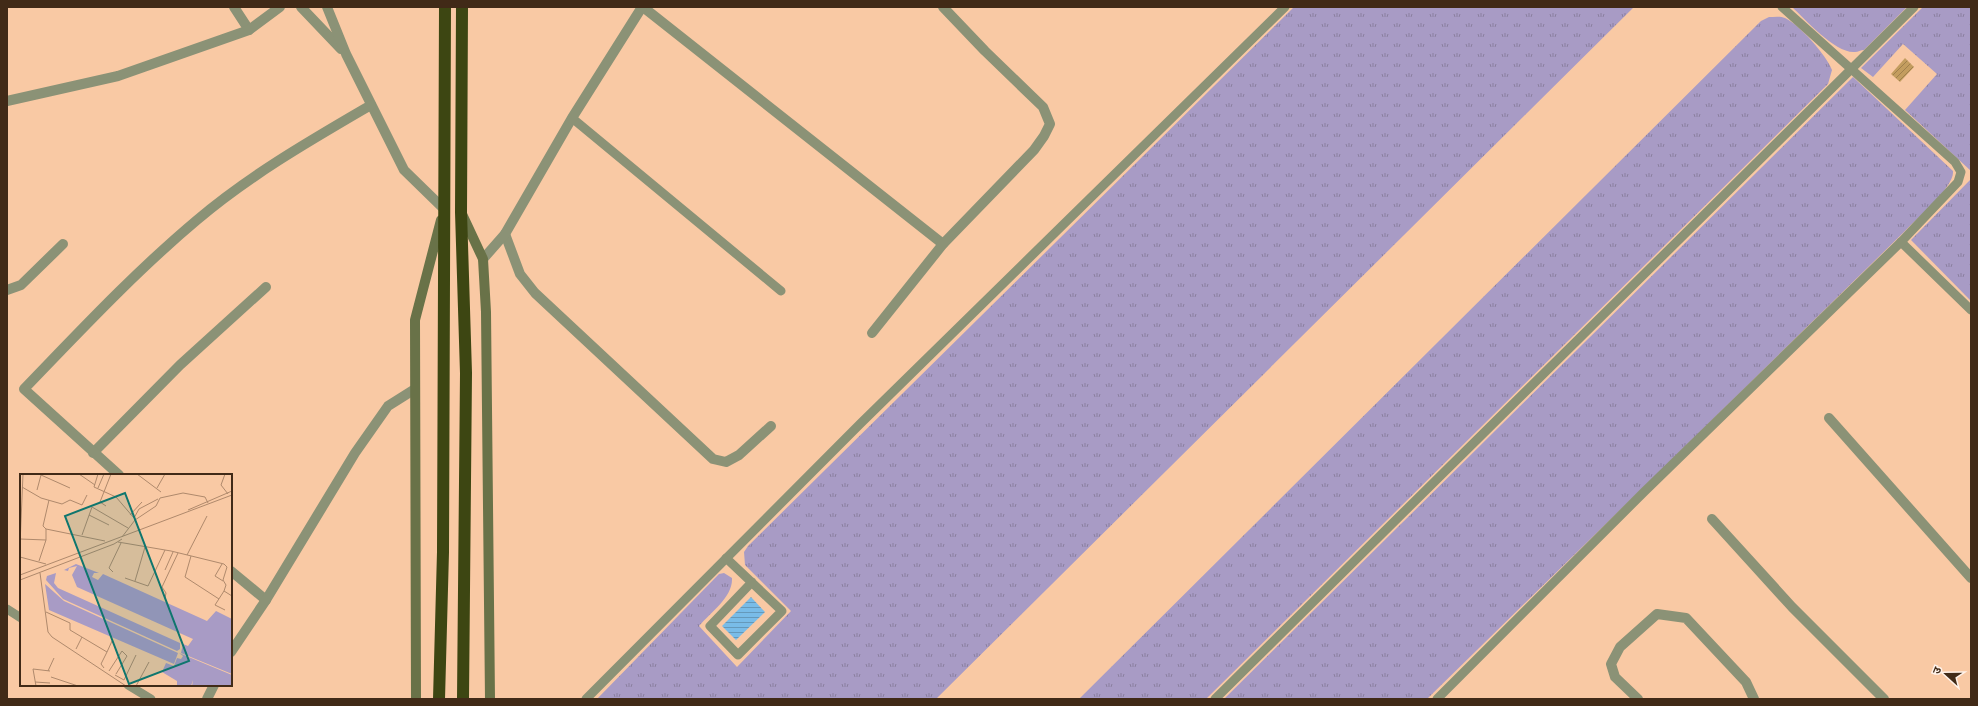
<svg xmlns="http://www.w3.org/2000/svg" width="1978" height="706" font-family="Figtree,'Noto Sans Devanagari',sans-serif">
  <style>
    .grass { fill: url(#grass-tufts) }
    .water { fill: url(#water-rules) }
    .building { fill: url(#building-hatch) }
    .lines { fill: none; stroke-linecap: round; stroke-linejoin: round }
    .lane { stroke: #8b9276; stroke-width: 9 }
    .street { stroke: #8b9276; stroke-width: 10 }
    .secondary { stroke: #697248; stroke-width: 10 }
    .highway { stroke: #3d4612; stroke-width: 12 }
    .inset-road { fill: none; stroke: #af896c; stroke-width: 1 }
    .view { fill: #0f766e; fill-opacity: 0.15; stroke: #0f766e; stroke-width: 2 }
    .inset-edge { fill: none; stroke: #412a17; stroke-width: 2 }
  </style>
  <defs>
    <pattern id="grass-tufts" width="24" height="20" patternUnits="userSpaceOnUse"><rect width="24" height="20" fill="#a89bc5"/><path d="M3 7l-1-3M5 7V3M7 7l1-3M15 17l-1-3M17 17v-4M19 17l1-3" fill="none" stroke="#8a7f9f"/></pattern>
    <pattern id="water-rules" width="6" height="5" patternUnits="userSpaceOnUse"><rect width="6" height="5" fill="#79bce8"/><path d="M0 2.5h6" fill="none" stroke="#6599bb"/></pattern>
    <pattern id="building-hatch" width="6" height="6" patternUnits="userSpaceOnUse"><rect width="6" height="6" fill="#c39d5f"/><path d="M-1 1l2-2M0 6l6-6M5 7l2-2" fill="none" stroke="#a0804d"/></pattern>
  </defs>
  <rect width="100%" height="100%" fill="#f9c9a4"/>
  <g class="grass">
    <path d="M1294,7H1634L936,699H597L719,574L724,573L732,578C733,597 711,612 699,626L737,667L791,611L745,565L744,552L748,546Z"/>
    <path d="M1792,7H1907L1864,50C1861,50 1858,52 1855,52C1836,54 1805,19 1792,7Z"/>
    <path d="M1923,7H1971V171L1905,110L1937,74L1903,44L1873,77L1861,68Z"/>
    <path d="M1769,17C1774,17 1780,16 1785,18C1799,24 1827,56 1832,70L1828,84L1206,699H1079L1761,21Z"/>
    <path d="M1853,77L1953,171C1955,187 1915,220 1904,232L1427,699H1224Z"/>
    <path d="M1971,179V301L1911,240Z"/>
  </g>
  <path class="water" d="M751,597L765,612L736,640L722,626Z"/>
  <path class="building" d="M1905,58L1914,67L1900,82L1891,74Z"/>
  <g class="lines">
    <g class="lane">
      <path d="M572,118L781,291"/>
      <path d="M1901,242L1971,310"/>
      <path d="M726,558L782,611L738,655L710,626L752,582"/>
      <path d="M7,609L21,618"/>
      <path d="M128,685L151,699"/>
      <path d="M586,699L860,424L1285,7"/>
      <path d="M1215,699L1914,7"/>
      <path d="M1437,699L1644,492L1901,242L1958,182L1961,172L1955,162L1782,7"/>
    </g>
    <g class="street">
      <path d="M234,7L249,30"/>
      <path d="M301,7L341,49"/>
      <path d="M327,7L346,54L404,170L444,209"/>
      <path d="M643,7L943,244"/>
      <path d="M7,101L118,76L249,30L280,7"/>
      <path d="M505,234L520,274L535,293L713,459L726,462L739,455L771,426"/>
      <path d="M483,259L505,234L572,118L642,7"/>
      <path d="M7,290L21,285L63,244"/>
      <path d="M872,333L943,244L1034,150L1044,136L1050,124L1043,107L985,51L943,7"/>
      <path d="M1829,418L1971,578"/>
      <path d="M93,453L180,365L266,287"/>
      <path d="M119,475L24,389C80,331 135,272 197,220C250,175 311,140 371,105"/>
      <path d="M1712,519L1792,607L1884,699"/>
      <path d="M231,571L266,600"/>
      <path d="M231,652L266,600L355,453L388,406L415,389"/>
      <path d="M207,699L214,685"/>
      <path d="M1638,699L1615,677L1611,664L1620,647L1657,614L1686,618L1746,682L1754,699"/>
    </g>
    <g class="secondary">
      <path d="M462,214L483,259L486,312L490,699"/>
      <path d="M416,699L415,320L441,220"/>
    </g>
    <g class="highway">
      <path d="M462,7L461,212L466,373L463,699"/>
      <path d="M439,699L443,552L445,7"/>
    </g>
  </g>
  <g transform="translate(20 474)">
    <rect width="212" height="212" fill="#f9c9a4"/>
    <path d="M56,90L79,99H74L72,103L78,106L83,100L187,147L196,137L212,145V200L161,179L163,170L168,172L173,165L57,113L52,101L57,92L49,94L48,97L44,96ZM36,99L34,109L38,114L160,169V175L157,177L43,125L26,106L27,102ZM25,110L44,127L158,179L154,190L29,136ZM159,179L212,201V212H172L173,206L171,212H157V207L142,198L146,189L154,192L157,184L161,185L163,182Z" fill="#a89bc5"/>
    <path class="inset-road" d="M59,0L75,11M78,0L74,13L96,23L114,44M117,0L141,18M205,0L201,11L208,20M21,1L50,14M2,13L21,24L42,30L50,26L62,31L67,21M78,14L84,0M137,14L145,0M17,16L21,1M86,32L80,28L91,0M168,36L212,17M69,41L89,51M110,41L122,28M114,44L119,35L138,25M26,55L23,52L29,26M62,61L72,33L108,54M102,63L115,46L136,32L140,24L163,19L185,23L188,29M0,65L26,66M98,68L151,77L204,90L207,93L203,106L206,111L204,117L212,122M0,71L3,0M167,81L187,42M171,82L165,103L199,125M0,83L26,90M19,87L26,66V55L85,67M202,90L195,102L203,107M145,96L153,78M93,98L89,94L101,69M20,99L28,158L32,163L106,212M0,101L212,21M105,104L128,112L145,76M0,106L94,70L102,65M115,107L125,73M204,117L195,131L205,136M145,124L146,119L142,113L158,79M26,138L50,149V156L87,178L81,190L84,194M56,175L62,163M87,178L92,167M28,197L34,184M89,197L102,177L107,182L96,200M95,201L104,206L116,181M31,203L58,212M15,208L30,209M16,212L13,195L30,197M116,212L129,188"/>
    <path class="view" d="M105,19L169,187L109,210L45,42Z"/>
    <rect width="212" height="212" class="inset-edge"/>
  </g>
  <rect width="1978" height="706" fill="none" stroke="#412a17" stroke-width="16"/>
  <g transform="translate(1946 674) rotate(291)" stroke="#fff2e9" stroke-width="3" paint-order="stroke">
  <path d="M0-3L7 15L0 10L-7 15Z" fill="#412a17"/>
  <text y="-6" font-size="11" font-weight="bold" text-anchor="middle" fill="#412a17">उ</text>
  </g>
</svg>
